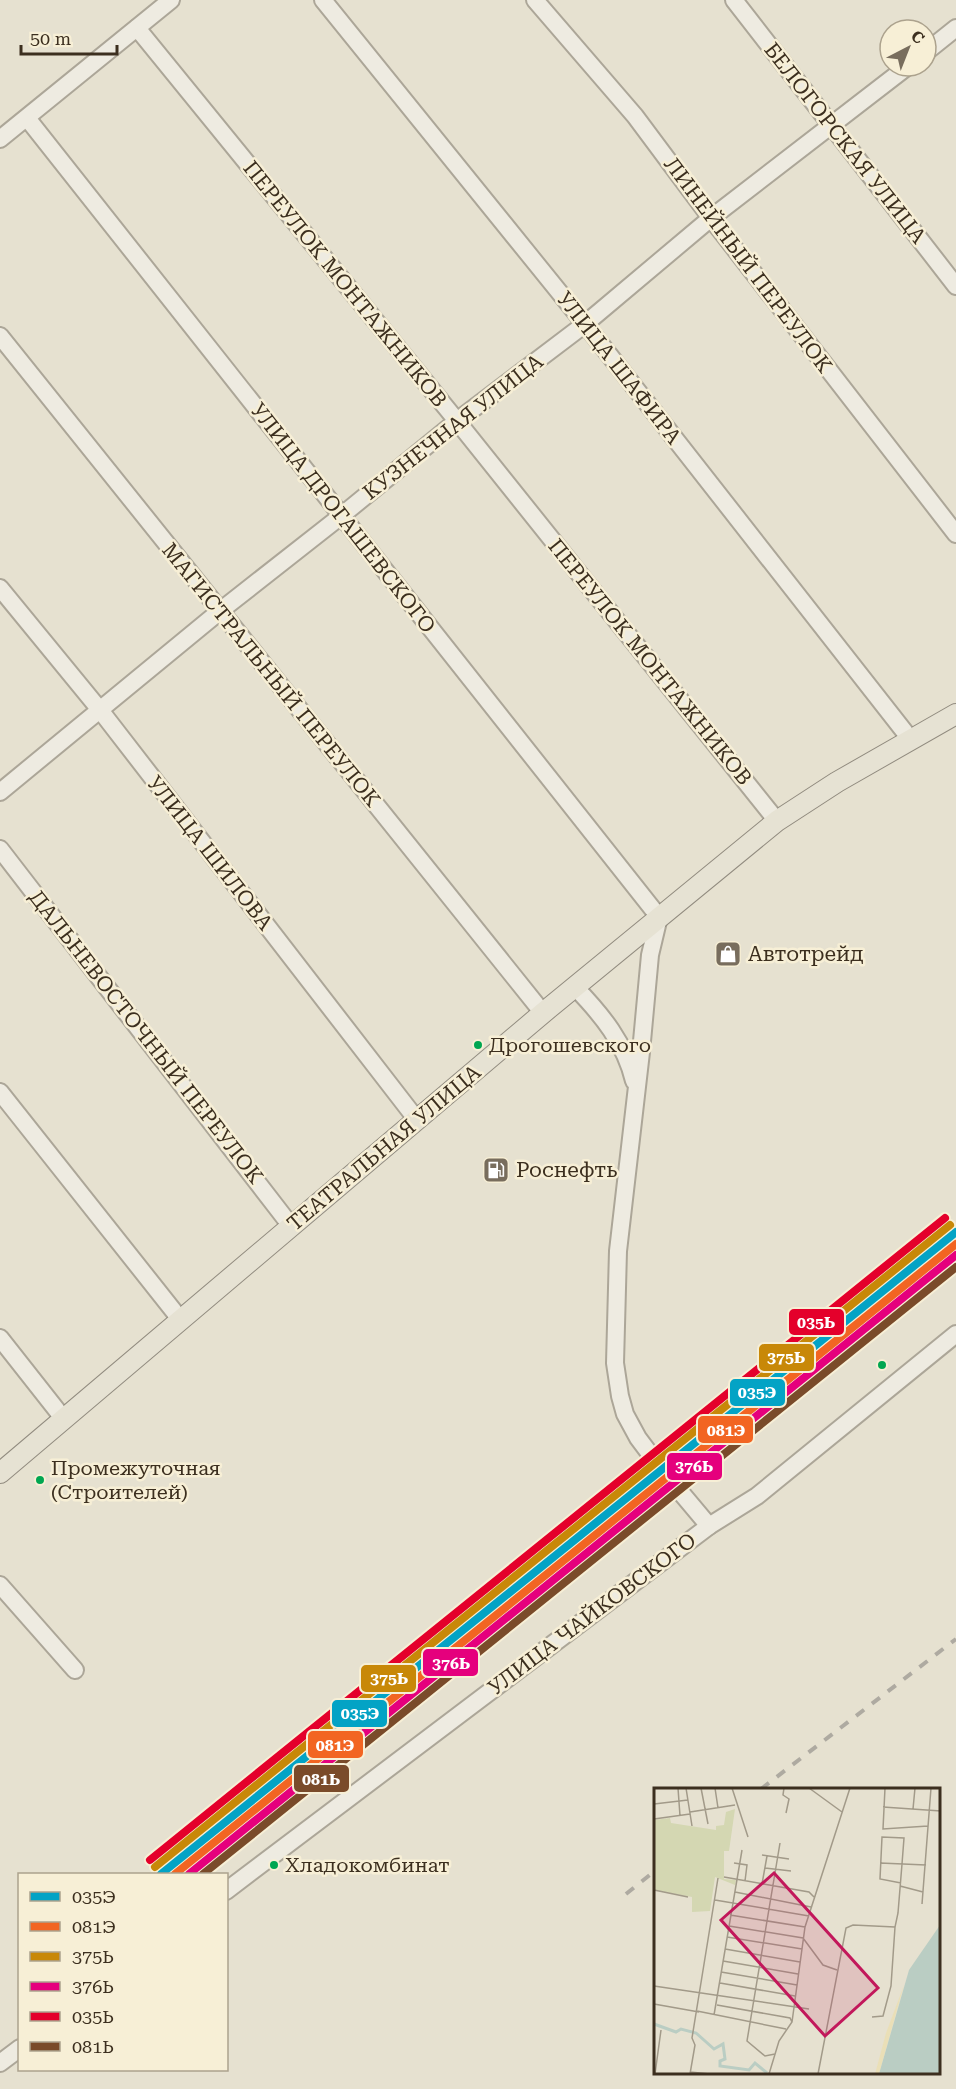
<svg xmlns="http://www.w3.org/2000/svg" width="956" height="2089" font-family="'Roboto Serif',serif">
  <style>
    .lines { fill: none; stroke-linecap: round; stroke-linejoin: round }
    .minor-casing { stroke: #aca698; stroke-width: 20 }
    .major-casing { stroke: #918b7f; stroke-width: 22 }
    .minor { stroke: #eeebe1; stroke-width: 16 }
    .major { stroke: #e6e2d3; stroke-width: 20 }
    .rail { stroke: #aeaaa1; stroke-width: 4; stroke-dasharray: 10 10; stroke-linecap: butt }
    .rail-1-casing { stroke: #f7efd6; stroke-width: 12 }
    .rail-2-casing { stroke: #f7efd6; stroke-width: 12 }
    .rail-3-casing { stroke: #f7efd6; stroke-width: 12 }
    .rail-4-casing { stroke: #f7efd6; stroke-width: 12 }
    .rail-5-casing { stroke: #f7efd6; stroke-width: 12 }
    .rail-6-casing { stroke: #f7efd6; stroke-width: 12 }
    .rail-1 { stroke: #03a3c5; stroke-width: 8 }
    .rail-2 { stroke: #f26522; stroke-width: 8 }
    .rail-3 { stroke: #c88808; stroke-width: 8 }
    .rail-4 { stroke: #e5007d; stroke-width: 8 }
    .rail-5 { stroke: #e4002b; stroke-width: 8 }
    .rail-6 { stroke: #7a4b2a; stroke-width: 8 }
    .bus-dot { fill: #00a651; stroke: #f7efd6; stroke-width: 2 }
    .labels { text-anchor: middle; dominant-baseline: central; stroke-width: 5; stroke-linejoin: round; paint-order: stroke }
    .bus-label { font-size: 20px; fill: #3c2f1f; stroke: #f7efd6; text-anchor: start }
    .street-label { font-size: 21px; fill: #3c2f1f; stroke: #f7efd6 }
    .poi-label { font-size: 21px; fill: #3c2f1f; stroke: #f7efd6; text-anchor: start }
    .inset-river { fill: none; stroke: #bacdc3; stroke-width: 3 }
    .inset-road { fill: none; stroke: #a29a89; stroke-width: 1.5 }
    .view { fill: #c2185b; fill-opacity: 0.15; stroke: #c2185b; stroke-width: 3 }
    .inset-edge { fill: none; stroke: #3c2f1f; stroke-width: 3 }
    .line-badge { stroke: #f7efd6; stroke-width: 2 }
    .badge-label { font-size: 16px; text-anchor: middle; font-weight: bold; fill: #fff }
  </style>
  <rect width="100%" height="100%" fill="#e6e1d0"/>
  <g class="lines">
    <defs>
      <g id="minor">
        <path d="M323,0L585,324L911,740"/>
        <path d="M535,0L635,116L711,218L956,534"/>
        <path d="M734,0L956,286"/>
        <path d="M137,28L457,421L777,821"/>
        <path d="M926,52L956,28"/>
        <path d="M27,118L659,917L650,955L641,1052L618,1251L615,1363L620,1396L625,1414L638,1438L662,1470L709,1526"/>
        <path d="M0,139L171,0"/>
        <path d="M0,336L543,1013"/>
        <path d="M0,588L100,710L417,1120"/>
        <path d="M0,792L220,611L341,516L457,421L585,324L711,218L908,66"/>
        <path d="M0,849L291,1226"/>
        <path d="M575,987C602,1015 625,1043 634,1081"/>
        <path d="M0,1092L180,1319"/>
        <path d="M0,1338L63,1418"/>
        <path d="M0,1585L75,1670"/>
        <path d="M226,1891L709,1526L757,1496L956,1334"/>
        <path d="M0,2063L20,2048"/>
      </g>
      <path id="major" d="M0,1473L543,1013L777,821L837,782L956,714"/>
    </defs>
    <use href="#minor" class="minor-casing"/>
    <use href="#major" class="major-casing"/>
    <use href="#minor" class="minor"/>
    <use href="#major" class="major"/>
    <g class="rail">
      <path d="M709,1432L813,1364L956,1248"/>
      <path d="M761,1789L956,1639"/>
      <path d="M626,1894L656,1870"/>
    </g>
    <defs>
      <path id="rail-1" d="M161,1874L956,1232"/>
      <path id="rail-2" d="M175,1874L956,1244"/>
      <path id="rail-3" d="M155,1867L950,1225"/>
      <path id="rail-4" d="M189,1874L956,1255"/>
      <path id="rail-5" d="M150,1860L945,1218"/>
      <path id="rail-6" d="M203,1874L956,1267"/>
    </defs>
    <use href="#rail-1" class="rail-1-casing"/>
    <use href="#rail-2" class="rail-2-casing"/>
    <use href="#rail-3" class="rail-3-casing"/>
    <use href="#rail-4" class="rail-4-casing"/>
    <use href="#rail-5" class="rail-5-casing"/>
    <use href="#rail-6" class="rail-6-casing"/>
    <use href="#rail-1" class="rail-1"/>
    <use href="#rail-2" class="rail-2"/>
    <use href="#rail-3" class="rail-3"/>
    <use href="#rail-4" class="rail-4"/>
    <use href="#rail-5" class="rail-5"/>
    <use href="#rail-6" class="rail-6"/>
  </g>
  <defs>
    <symbol id="shop-square" viewBox="-11 -11 22 22"><rect x="-9" y="-9" width="18" height="18" rx="4" fill="#786d5d" stroke="#f7efd6"/><path d="M-5-2.5h2.3a2.7 3.5 0 0 1 5.4 0H5L5.5 6h-11ZM-1.5-2.5h3a1.5 2.3 0 0 0-3 0Z" fill="#fff"/></symbol>
    <symbol id="fuel-square" viewBox="-11 -11 22 22"><rect x="-9" y="-9" width="18" height="18" rx="4" fill="#786d5d" stroke="#f7efd6"/><path d="M-5.5-6h7V0h2V4h1.3V-2.5L3-4.5l.8-.8L6-3V5H2.5V1h-1V6h-7ZM-4.2-4.7v3.2H.2V-4.7Z" fill="#fff"/></symbol>
  </defs>
  <g fill-rule="evenodd">
    <use href="#shop-square" x="713" y="939" width="30" height="30"/>
    <use href="#fuel-square" x="481" y="1155" width="30" height="30"/>
  </g>
  <g class="bus-dot">
    <circle cx="478" cy="1045" r="5"/>
    <circle cx="882" cy="1365" r="5"/>
    <circle cx="40" cy="1480" r="5"/>
    <circle cx="274" cy="1865" r="5"/>
  </g>
  <g class="labels">
    <g class="bus-label">
      <text x="489" y="1045">Дрогошевского</text>
      <text x="51" y="1468">Промежуточная<tspan x="51" dy="24">(Строителей)</tspan></text>
      <text x="285" y="1865">Хладокомбинат</text>
    </g>
    <g class="street-label">
      <text transform="translate(845 143) rotate(52)">БЕЛОГОРСКАЯ УЛИЦА</text>
      <text transform="translate(748 265) rotate(53)">ЛИНЕЙНЫЙ ПЕРЕУЛОК</text>
      <text transform="translate(345 284) rotate(51)">ПЕРЕУЛОК МОНТАЖНИКОВ</text>
      <text transform="translate(619 368) rotate(52)">УЛИЦА ШАФИРА</text>
      <text transform="translate(453 427) rotate(-38)">КУЗНЕЧНАЯ УЛИЦА</text>
      <text transform="translate(343 518) rotate(52)">УЛИЦА ДРОГАШЕВСКОГО</text>
      <text transform="translate(650 662) rotate(51)">ПЕРЕУЛОК МОНТАЖНИКОВ</text>
      <text transform="translate(271 675) rotate(51)">МАГИСТРАЛЬНЫЙ ПЕРЕУЛОК</text>
      <text transform="translate(210 853) rotate(52)">УЛИЦА ШИЛОВА</text>
      <text transform="translate(146 1037) rotate(52)">ДАЛЬНЕВОСТОЧНЫЙ ПЕРЕУЛОК</text>
      <text transform="translate(384 1148) rotate(-40)">ТЕАТРАЛЬНАЯ УЛИЦА</text>
      <text transform="translate(592 1614) rotate(-37)">УЛИЦА ЧАЙКОВСКОГО</text>
    </g>
    <g class="poi-label">
      <text x="748" y="954">Автотрейд</text>
      <text x="516" y="1170">Роснефть</text>
    </g>
  </g>
  <g transform="translate(654 1788)">
    <rect width="286" height="286" fill="#e6e1d0"/>
    <path d="M81,21L75,63H70V91L82,92L81,97L61,89L56,123L38,124V109L0,102V32L16,30L17,35L62,42V38L70,37L72,24Z" fill="#d4d7b2"/>
    <path d="M250,197L225,286H221L232,245Z" fill="#eadfb7"/>
    <path d="M286,137V286H225L255,182Z" fill="#bacdc3"/>
    <path class="inset-river" d="M0,236L22,244L27,241L42,245L60,261L69,256L71,271L66,273V278L95,282L101,275L113,285"/>
    <path class="inset-road" d="M24,0L26,28M32,0L38,38M47,0L54,36M61,0L64,20M78,0L94,49M96,0H123M130,0L129,7L135,11L132,25M155,0L188,24M231,0L229,41L274,38M0,16L34,12M229,19L287,23M259,21L261,0M36,24L81,17M0,31L36,26M108,67L135,71M80,75L93,77L91,93M226,75L272,77M111,80L137,83M70,89L155,104L160,109M108,96L113,68M246,98L269,104M0,102L34,109M81,104L157,119M61,112L155,128M268,116L277,0M76,127L151,139M75,138L149,150L169,177L183,182M73,149L148,161M71,161L146,174M69,173L144,186M67,184L143,197M66,195L141,208M0,198L155,221M0,216L45,224M63,217L136,230L138,234M43,223L132,241M60,227L88,62M218,229L229,228L237,198L241,139L244,125L248,76L250,50L228,49L226,91L247,95M121,266L111,268L93,253L126,55M36,284L56,286M1,286L7,242M36,286L41,257L38,250L64,90M115,286L125,253L138,234L151,139L196,0M164,286L192,140L199,137L241,139"/>
    <path class="view" d="M120,85L224,200L171,248L67,132Z"/>
    <rect width="286" height="286" class="inset-edge"/>
  </g>
  <g class="line-badge">
    <rect x="788" y="1308" width="57" height="28" rx="6" fill="#e4002b"/>
    <rect x="758" y="1343" width="57" height="29" rx="6" fill="#c88808"/>
    <rect x="729" y="1378" width="57" height="29" rx="6" fill="#03a3c5"/>
    <rect x="697" y="1415" width="57" height="29" rx="6" fill="#f26522"/>
    <rect x="666" y="1452" width="57" height="29" rx="6" fill="#e5007d"/>
    <rect x="422" y="1648" width="57" height="29" rx="6" fill="#e5007d"/>
    <rect x="360" y="1664" width="57" height="29" rx="6" fill="#c88808"/>
    <rect x="331" y="1699" width="57" height="29" rx="6" fill="#03a3c5"/>
    <rect x="307" y="1730" width="57" height="29" rx="6" fill="#f26522"/>
    <rect x="293" y="1764" width="57" height="29" rx="6" fill="#7a4b2a"/>
  </g>
  <g class="badge-label">
    <text x="816" y="1328">035Ь</text>
    <text x="786" y="1363">375Ь</text>
    <text x="757" y="1398">035Э</text>
    <text x="726" y="1436">081Э</text>
    <text x="694" y="1472">376Ь</text>
    <text x="451" y="1669">376Ь</text>
    <text x="389" y="1684">375Ь</text>
    <text x="360" y="1719">035Э</text>
    <text x="335" y="1751">081Э</text>
    <text x="321" y="1785">081Ь</text>
  </g>
  <rect x="18" y="1873" width="210" height="198" fill="#f7efd6" stroke="#aca28d" stroke-width="1.5"/>
  <rect x="30" y="1892" width="30" height="9" fill="#03a3c5" stroke="#aca28d" stroke-width="1.5"/>
  <text x="72" y="1903" font-size="18" fill="#3c2f1f">035Э</text>
  <rect x="30" y="1922" width="30" height="9" fill="#f26522" stroke="#aca28d" stroke-width="1.5"/>
  <text x="72" y="1933" font-size="18" fill="#3c2f1f">081Э</text>
  <rect x="30" y="1952" width="30" height="9" fill="#c88808" stroke="#aca28d" stroke-width="1.5"/>
  <text x="72" y="1963" font-size="18" fill="#3c2f1f">375Ь</text>
  <rect x="30" y="1982" width="30" height="9" fill="#e5007d" stroke="#aca28d" stroke-width="1.5"/>
  <text x="72" y="1993" font-size="18" fill="#3c2f1f">376Ь</text>
  <rect x="30" y="2012" width="30" height="9" fill="#e4002b" stroke="#aca28d" stroke-width="1.5"/>
  <text x="72" y="2023" font-size="18" fill="#3c2f1f">035Ь</text>
  <rect x="30" y="2042" width="30" height="9" fill="#7a4b2a" stroke="#aca28d" stroke-width="1.5"/>
  <text x="72" y="2053" font-size="18" fill="#3c2f1f">081Ь</text>
  <g transform="translate(908 48) rotate(42)"><circle r="28" fill="#f7efd6" stroke="#aca28d" stroke-width="1.5"/>
  <path d="M0-4.5L10 22L0 15L-10 22Z" fill="#786d5d"/>
  <text y="-9" font-size="16" font-weight="bold" text-anchor="middle" fill="#3c2f1f">С</text>
  </g>
  <path d="M21 45v9h96v-9" fill="none" stroke="#3c2f1f" stroke-width="3"/>
  <text x="30" y="45" font-size="18" fill="#3c2f1f" stroke="#f7efd6" stroke-width="4.5" paint-order="stroke">50 m</text>
</svg>
